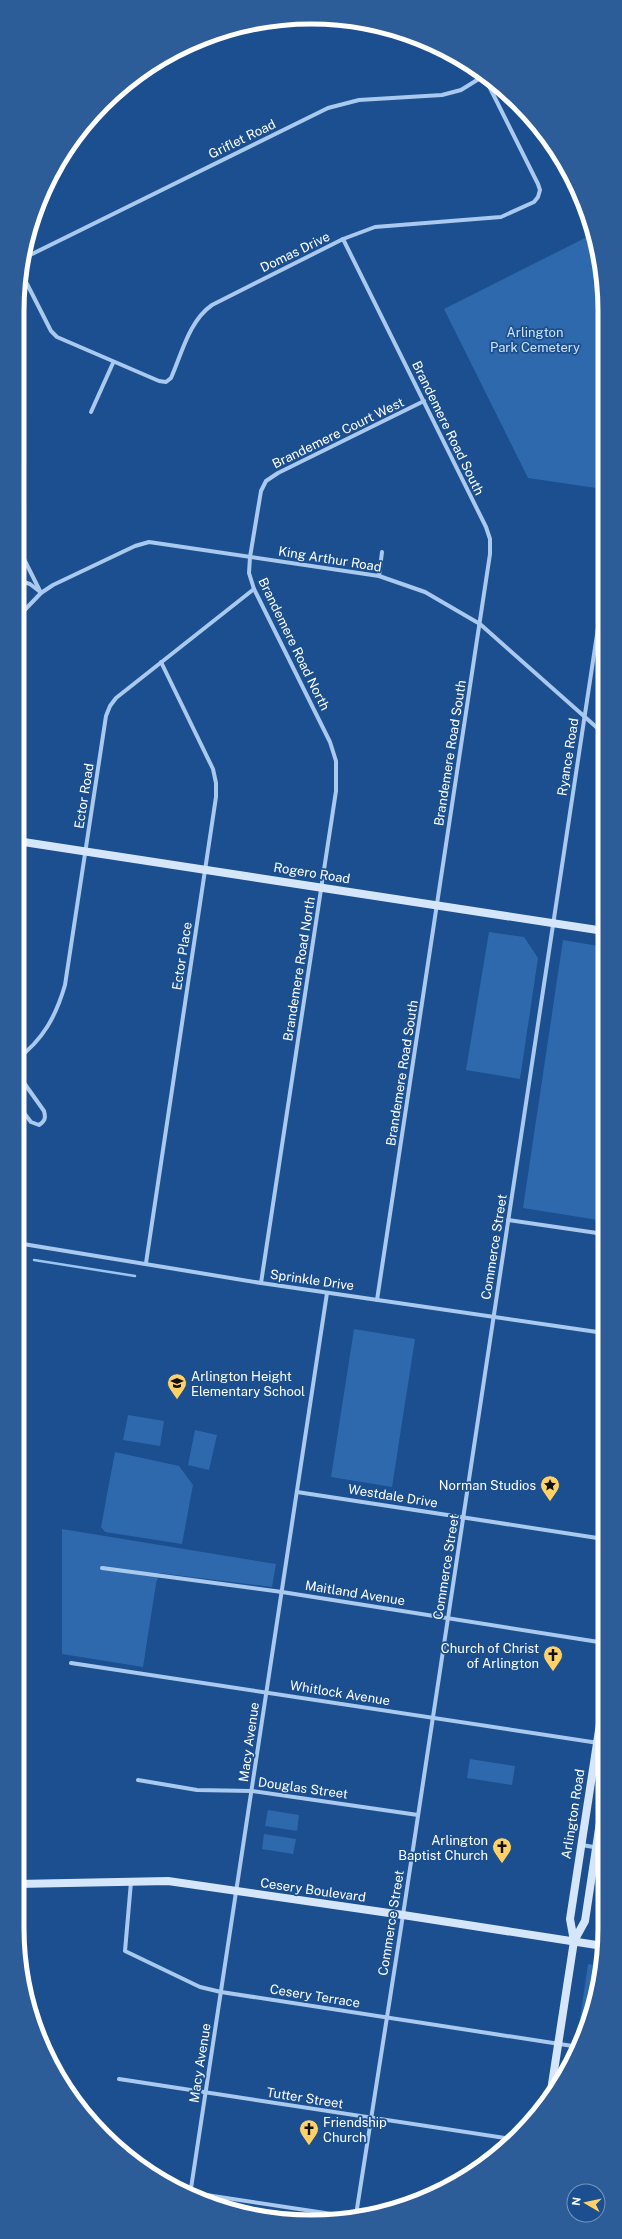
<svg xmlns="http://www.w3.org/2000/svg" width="622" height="2239" font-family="'Public Sans',sans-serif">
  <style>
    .green { fill: #2e69ad }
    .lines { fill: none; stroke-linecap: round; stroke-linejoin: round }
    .stream { stroke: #9cc4f0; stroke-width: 2.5 }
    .street { stroke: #a9c9ee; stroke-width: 4 }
    .secondary { stroke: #d6e6fa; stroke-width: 8 }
    .labels { text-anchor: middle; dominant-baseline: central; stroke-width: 3.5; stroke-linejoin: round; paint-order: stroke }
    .street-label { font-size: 13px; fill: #fff; stroke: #1b4f8f }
    .park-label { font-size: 13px; fill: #cfe3fa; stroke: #1b4f8f }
    .poi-label { font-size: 13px; fill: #fff; stroke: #1b4f8f; text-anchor: end }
    .rim { fill: none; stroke: #fff; stroke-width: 5 }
  </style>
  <rect width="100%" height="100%" fill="#1b4f8f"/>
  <g class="green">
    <path d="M591,235L603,273V489L528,478L444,309Z"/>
    <path d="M489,932L524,937L538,958L520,1079L466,1070Z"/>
    <path d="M563,940L604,947V1221L523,1208Z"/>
    <path d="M354,1329L415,1339L392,1487L331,1477Z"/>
    <path d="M128,1415L164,1421L160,1446L123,1440Z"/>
    <path d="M195,1430L217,1435L209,1470L188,1465Z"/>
    <path d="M115,1452L179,1466L193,1485L182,1544L105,1532L101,1527Z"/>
    <path d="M62,1529L276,1564L272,1587L159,1573L156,1584L143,1667L62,1654Z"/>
    <path d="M470,1759L515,1766L512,1785L467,1778Z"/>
    <path d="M268,1810L299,1815L297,1831L265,1826Z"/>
    <path d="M264,1834L296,1839L293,1854L262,1849Z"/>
    <path d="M588,1964L601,1966L599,1985L582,2041L577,2040Z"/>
  </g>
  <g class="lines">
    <path class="stream" d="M34,1260L135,1276"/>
    <g class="street">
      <path d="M343,239L486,527L490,539V554L377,1300"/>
      <path d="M22,259L328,108L359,100L442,95L461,90L482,77"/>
      <path d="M21,272L51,331L57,337L159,381L166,382L171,378C182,353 189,321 212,305L343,239L375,227L501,217L534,202L538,197L540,190L538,184L486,80"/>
      <path d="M91,412L113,363"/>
      <path d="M17,545L41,593"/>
      <path d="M379,576L382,552"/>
      <path d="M17,580L30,584L39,591"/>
      <path d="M17,618L41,593L53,585L135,546L149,542L379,576L425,592L480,624L603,733"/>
      <path d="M17,1059C43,1040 56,1016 65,985L106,716L110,706L116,698L254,589"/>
      <path d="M17,1073L44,1111C46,1118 45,1121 39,1125L31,1122L17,1104"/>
      <path d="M508,1220L604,1234"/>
      <path d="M17,1243L261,1283L604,1333"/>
      <path d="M146,1263L216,797V783L213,769L161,662"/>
      <path d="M261,1283L336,791V761L330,742L254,589L249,573L250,557L261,491L266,481L278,473L424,401"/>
      <path d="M297,1492L604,1539"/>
      <path d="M102,1568L282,1592L605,1643"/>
      <path d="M71,1663L605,1744"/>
      <path d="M138,1780L197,1790L252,1791L418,1815"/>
      <path d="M582,1845L605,1849"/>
      <path d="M131,1882L125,1951L200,1987L221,1992L579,2047"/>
      <path d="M31,2013C40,2018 40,2028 39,2038"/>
      <path d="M119,2079L511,2139"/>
      <path d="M180,2191L345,2216"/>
      <path d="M190,2195L327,1293"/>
      <path d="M356,2215L403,1915L603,595"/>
    </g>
    <g class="secondary">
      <path d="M17,841L604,931"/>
      <path d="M17,1884L168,1881L403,1915L603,1946"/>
      <path d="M574,1941L585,1921L605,1789"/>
      <path d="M550,2097L574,1941L570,1919L605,1691"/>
    </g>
  </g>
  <defs>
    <symbol id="school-pin" viewBox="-11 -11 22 30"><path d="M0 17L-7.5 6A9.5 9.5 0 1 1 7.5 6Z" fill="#ffd166" stroke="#1b4f8f"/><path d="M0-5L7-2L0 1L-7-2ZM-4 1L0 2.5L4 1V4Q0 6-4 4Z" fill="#111"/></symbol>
    <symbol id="sight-pin" viewBox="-11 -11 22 30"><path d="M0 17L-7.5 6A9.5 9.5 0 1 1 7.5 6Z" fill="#ffd166" stroke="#1b4f8f"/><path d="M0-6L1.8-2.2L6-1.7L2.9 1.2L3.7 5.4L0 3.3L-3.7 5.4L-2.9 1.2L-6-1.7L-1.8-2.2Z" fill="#111"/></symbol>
    <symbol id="church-pin" viewBox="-11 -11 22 30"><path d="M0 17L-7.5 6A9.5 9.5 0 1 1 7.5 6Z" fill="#ffd166" stroke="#1b4f8f"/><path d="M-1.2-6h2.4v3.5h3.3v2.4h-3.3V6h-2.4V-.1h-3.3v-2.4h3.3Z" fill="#111"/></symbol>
  </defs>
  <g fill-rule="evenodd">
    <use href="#school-pin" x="166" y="1372" width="22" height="30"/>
    <use href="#sight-pin" x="539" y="1474" width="22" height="30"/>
    <use href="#church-pin" x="542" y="1644" width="22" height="30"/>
    <use href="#church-pin" x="491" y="1836" width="22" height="30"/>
    <use href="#church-pin" x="298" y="2118" width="22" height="30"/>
  </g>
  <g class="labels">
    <g class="street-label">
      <text transform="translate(242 139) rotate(-26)">Griflet Road</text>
      <text transform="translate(295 252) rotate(-26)">Domas Drive</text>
      <text transform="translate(448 428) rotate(64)">Brandemere Road South</text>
      <text transform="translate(338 433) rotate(-26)">Brandemere Court West</text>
      <text transform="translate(330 559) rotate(9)">King Arthur Road</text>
      <text transform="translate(294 644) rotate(64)">Brandemere Road North</text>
      <text transform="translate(450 753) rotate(-81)">Brandemere Road South</text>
      <text transform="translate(568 757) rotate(-81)">Ryance Road</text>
      <text transform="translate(84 796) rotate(-81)">Ector Road</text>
      <text transform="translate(312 873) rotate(9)">Rogero Road</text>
      <text transform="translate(182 956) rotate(-81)">Ector Place</text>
      <text transform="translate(299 969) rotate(-81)">Brandemere Road North</text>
      <text transform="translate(402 1073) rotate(-81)">Brandemere Road South</text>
      <text transform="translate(494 1247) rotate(-81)">Commerce Street</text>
      <text transform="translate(312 1280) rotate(8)">Sprinkle Drive</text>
      <text transform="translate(393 1496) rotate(9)">Westdale Drive</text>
      <text transform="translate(446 1567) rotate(-81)">Commerce Street</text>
      <text transform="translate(355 1593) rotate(9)">Maitland Avenue</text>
      <text transform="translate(340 1693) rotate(9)">Whitlock Avenue</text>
      <text transform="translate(249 1742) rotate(-82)">Macy Avenue</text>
      <text transform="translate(303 1788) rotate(8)">Douglas Street</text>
      <text transform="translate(573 1814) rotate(-81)">Arlington Road</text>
      <text transform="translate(313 1890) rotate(8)">Cesery Boulevard</text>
      <text transform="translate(391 1923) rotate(-81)">Commerce Street</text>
      <text transform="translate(315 1996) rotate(9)">Cesery Terrace</text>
      <text transform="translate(200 2063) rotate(-81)">Macy Avenue</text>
      <text transform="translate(305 2098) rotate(9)">Tutter Street</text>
    </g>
    <g class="park-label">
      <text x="535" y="332">Arlington<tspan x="535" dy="15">Park Cemetery</tspan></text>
    </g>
    <g class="poi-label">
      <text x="191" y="1376" text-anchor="start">Arlington Height<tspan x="191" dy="15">Elementary School</tspan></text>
      <text x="536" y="1485">Norman Studios</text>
      <text x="539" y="1648">Church of Christ<tspan x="539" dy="15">of Arlington</tspan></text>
      <text x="488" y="1840">Arlington<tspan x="488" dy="15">Baptist Church</tspan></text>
      <text x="323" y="2122" text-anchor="start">Friendship<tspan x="323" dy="15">Church</tspan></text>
    </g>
  </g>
  <path d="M0 0H622V2239H0ZM311 24H311A287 287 0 0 1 598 311V1928A287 287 0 0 1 311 2215H311A287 287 0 0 1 24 1928V311A287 287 0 0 1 311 24Z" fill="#2d5d98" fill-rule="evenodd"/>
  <path class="rim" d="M311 24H311A287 287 0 0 1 598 311V1928A287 287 0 0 1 311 2215H311A287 287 0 0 1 24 1928V311A287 287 0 0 1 311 24Z"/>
  <g transform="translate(586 2203) rotate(279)"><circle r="19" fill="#1b4f8f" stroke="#7695bc"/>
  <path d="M0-3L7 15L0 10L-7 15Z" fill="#ffd166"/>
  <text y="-6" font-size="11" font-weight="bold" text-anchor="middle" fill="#ffffff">N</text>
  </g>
</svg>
